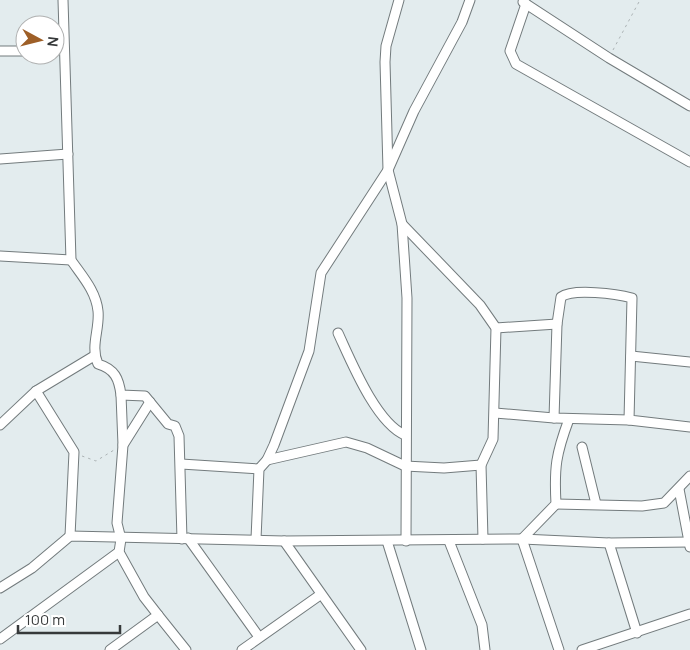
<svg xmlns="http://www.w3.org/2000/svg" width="690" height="650" font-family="Manrope,sans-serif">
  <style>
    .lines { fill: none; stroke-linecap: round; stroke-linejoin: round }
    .minor-casing { stroke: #737b7d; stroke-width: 11 }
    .path { stroke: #acb3b5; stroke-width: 1; stroke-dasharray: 2.5 4; stroke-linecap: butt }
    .minor { stroke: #fff; stroke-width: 9 }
  </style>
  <rect width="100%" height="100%" fill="#e3ecee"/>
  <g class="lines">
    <defs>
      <g id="minor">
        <path d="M63,0L71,260C82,276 96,291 98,311C100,329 90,346 98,364C115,369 119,379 121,395L145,396L168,424L175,426L179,436L182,539"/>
        <path d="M399,0L386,46L385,62L388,170L402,224L407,298L406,541"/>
        <path d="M523,2L609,58L690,106"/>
        <path d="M526,4L510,51L516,64L690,162"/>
        <path d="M0,51H25"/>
        <path d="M0,159L68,154"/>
        <path d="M402,224L480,305L496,328L493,439L481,465L483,539"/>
        <path d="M0,256L71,260"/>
        <path d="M496,328L557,324"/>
        <path d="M338,333C351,361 376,423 405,435"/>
        <path d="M631,356L690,362"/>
        <path d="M36,391L74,452L70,536"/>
        <path d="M121,395L123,445"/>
        <path d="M495,413L554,418L629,420"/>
        <path d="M554,418L557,324L561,297C573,288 617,294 632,298L629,420L690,427"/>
        <path d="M0,425L36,391L94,356"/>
        <path d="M582,447L596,504"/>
        <path d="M267,460L346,442L367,448L405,466L444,468L481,465"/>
        <path d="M181,464L259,469"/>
        <path d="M679,489L690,547"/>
        <path d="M556,504L642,506L664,503L690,476"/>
        <path d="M188,538L259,637"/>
        <path d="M256,539L259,469L267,460L274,445L309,351L321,273L388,170L414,111L462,22L470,0"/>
        <path d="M284,541L361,650"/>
        <path d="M387,541L421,650"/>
        <path d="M449,541L482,625L485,650"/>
        <path d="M609,543L637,633"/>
        <path d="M0,588L32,568L70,536L284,541L522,539L609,543L690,542"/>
        <path d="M158,615L186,650"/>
        <path d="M0,639L119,552"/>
        <path d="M110,650L158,615L144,597L119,552L121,539L117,523L123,445L150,402"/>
        <path d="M242,650L320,595"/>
        <path d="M559,650L522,539L556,504C554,467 556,454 569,419"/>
        <path d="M582,650L690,614"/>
      </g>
    </defs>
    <use href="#minor" class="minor-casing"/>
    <g class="path">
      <path d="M613,50L640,0"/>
      <path d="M82,456L96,461L114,450"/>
    </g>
    <use href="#minor" class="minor"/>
  </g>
  <g transform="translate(40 40) rotate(97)"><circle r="24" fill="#ffffff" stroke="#afb0b0"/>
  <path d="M0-4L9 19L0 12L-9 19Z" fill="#9e5f27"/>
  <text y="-8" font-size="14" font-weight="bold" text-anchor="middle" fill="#36393a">N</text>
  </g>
  <path d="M18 625v8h102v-8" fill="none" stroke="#36393a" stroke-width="2.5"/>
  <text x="25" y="625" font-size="15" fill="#36393a" stroke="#ffffff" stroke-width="4" paint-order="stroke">100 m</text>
</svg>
